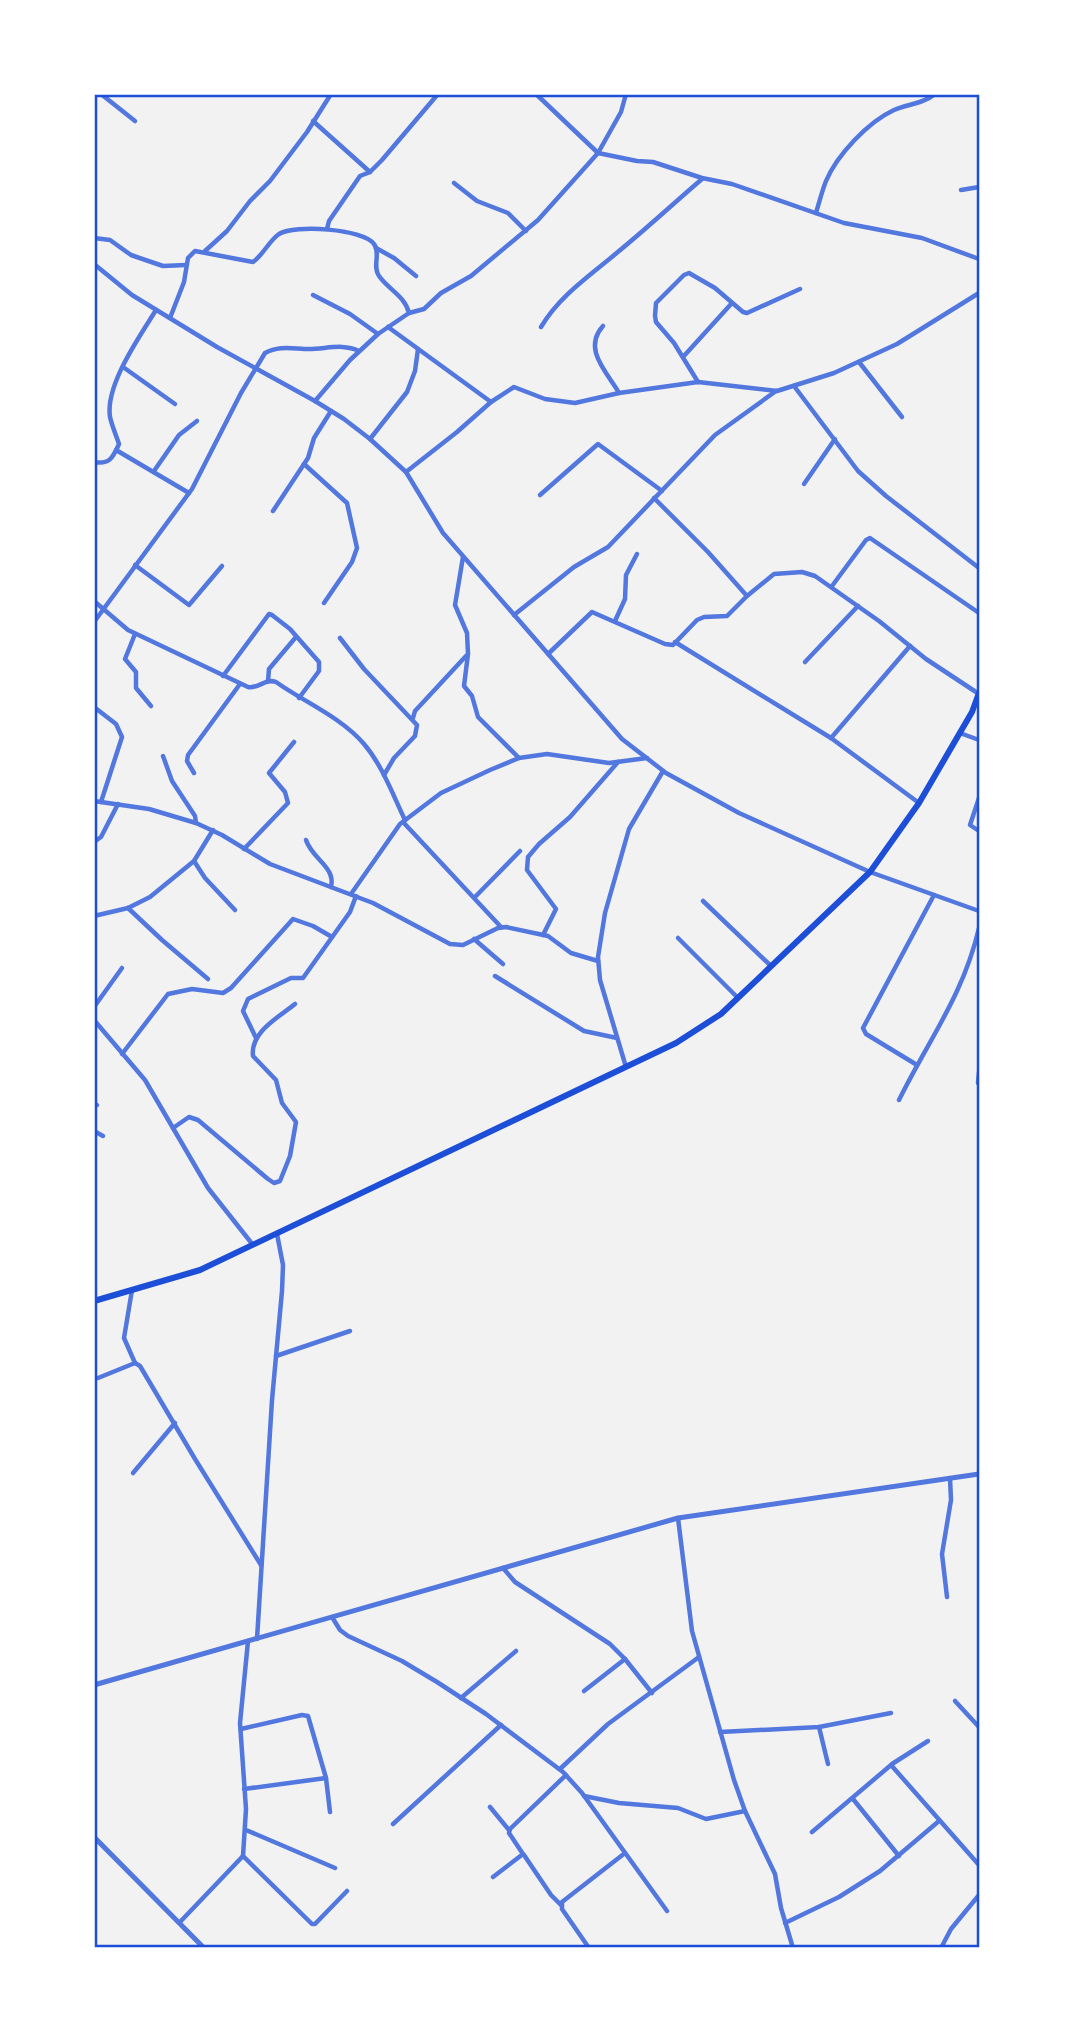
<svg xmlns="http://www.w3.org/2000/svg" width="1074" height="2042" font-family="Mulish,sans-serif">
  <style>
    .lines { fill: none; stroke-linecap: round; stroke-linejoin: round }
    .minor { stroke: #5277de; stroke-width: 4.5 }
    .tertiary { stroke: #5277de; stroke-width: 5 }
    .secondary { stroke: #1d4ed8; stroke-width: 6 }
    .neatline { fill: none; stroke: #1d4ed8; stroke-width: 2.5 }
  </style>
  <rect width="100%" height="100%" fill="#f2f2f2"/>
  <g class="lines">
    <g class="minor">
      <path d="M101,94L135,121"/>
      <path d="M536,94L598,153L637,161L653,162L702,178L732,184L844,223L922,238L979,259"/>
      <path d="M313,121L370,172"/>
      <path d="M454,183L477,201L508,213L526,231"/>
      <path d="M961,190L979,187"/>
      <path d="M816,213C819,203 822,191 826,181C837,155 868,122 894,110C908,104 923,104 935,94"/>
      <path d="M327,229L329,221L360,176L370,172L382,160L438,94"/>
      <path d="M94,238L110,240L131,255L163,266L186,265"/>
      <path d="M376,248L394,258L416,276"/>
      <path d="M205,251L227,231L250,201L270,181L307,132L331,94"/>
      <path d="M94,264L132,295L217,347L315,401L344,419L370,439L406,472L443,533L622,739L666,773L739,813L870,872L979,911"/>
      <path d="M313,295L350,314L378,334"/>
      <path d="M170,318L184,282L188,258L195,251L253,262C263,255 269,241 279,234C295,224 363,229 374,244C381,253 372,266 379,276C389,290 405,296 409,313"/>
      <path d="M603,326C582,349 607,372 619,393"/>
      <path d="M388,327L491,402"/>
      <path d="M541,327C560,295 591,275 619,251C647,228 674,203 702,179"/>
      <path d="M683,357L732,303"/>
      <path d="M859,362L902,417"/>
      <path d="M123,367L175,404"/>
      <path d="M698,382L674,343L656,322L655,316L656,303L684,275L689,273L715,288L743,312L747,313L800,289"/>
      <path d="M794,386L858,471L886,496L979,568"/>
      <path d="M315,401L350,360L378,334L409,313L424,309L441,293L471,276L538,220L598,153L621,112L626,94"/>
      <path d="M370,439L407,392L415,371L418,349"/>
      <path d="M116,450L189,493"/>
      <path d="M94,462C110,465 113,457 119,444C116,435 112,426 110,417C105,385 140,336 156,310"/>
      <path d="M304,464L347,503L357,548L352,562L324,603"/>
      <path d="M154,471L179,435L197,421"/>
      <path d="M406,472L457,432L491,402L514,387L545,399L575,403L619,393L698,382L777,391L834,373L897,344L979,293"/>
      <path d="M804,484L835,439"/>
      <path d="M540,495L598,444L662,491"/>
      <path d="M654,498L708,552L747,596L774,574L802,572L815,576L879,621L926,659L979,694"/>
      <path d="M273,511L308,458L314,438L331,411"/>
      <path d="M463,557L455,605L467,633L468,654L464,686L472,696L478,717L519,758"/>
      <path d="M135,565L189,605L222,566"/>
      <path d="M832,586L866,540L870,538L979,613"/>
      <path d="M94,601L128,630L248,687C259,689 265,678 276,682C304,702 341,717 364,744C382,765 393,795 405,820"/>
      <path d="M514,615L574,567L608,547L715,435L776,391"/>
      <path d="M615,621L625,599L626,575L637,554"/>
      <path d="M94,622L192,489L241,393L265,353C279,345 294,349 309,349C326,349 343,343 359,351"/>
      <path d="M135,634L125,659L136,672V688L151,706"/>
      <path d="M340,638L364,669L417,725L415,736L394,758L384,775"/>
      <path d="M675,642L831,738L919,803"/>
      <path d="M548,654L592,612L665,644L673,645L697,620L704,617L727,616L747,596"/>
      <path d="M805,662L858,606"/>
      <path d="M223,676L269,614L272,615L290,629L319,662V671L299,698"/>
      <path d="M268,681L269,669L296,637"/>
      <path d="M94,707L116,724L122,737L101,802"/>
      <path d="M413,718L415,711L466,656"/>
      <path d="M960,733L979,740"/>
      <path d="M831,738L910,646"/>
      <path d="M163,756L172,781L195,816L196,823"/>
      <path d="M194,773L187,761L188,755L240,684"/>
      <path d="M979,798L970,825L979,831"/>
      <path d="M94,801L149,809L196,823L222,835L270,864L373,903L450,944L463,945L498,928L506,927L548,936L571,953L598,961"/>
      <path d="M403,822L501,927"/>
      <path d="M306,840C312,859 336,867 331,887"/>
      <path d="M94,842L101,837L118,804"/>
      <path d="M244,849L288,803L285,792L269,773L294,742"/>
      <path d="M194,861L205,878L235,910"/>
      <path d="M351,894L400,824L441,793L490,770L519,758L547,754L609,763L647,758"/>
      <path d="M475,897L520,851"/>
      <path d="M703,901L771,966"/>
      <path d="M128,908L162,940L208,979"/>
      <path d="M94,916L128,908L150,897L194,861L213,830"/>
      <path d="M543,935L556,909L527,870L528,857L539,844L570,817L618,762"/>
      <path d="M678,938L738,998"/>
      <path d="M474,939L503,964"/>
      <path d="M495,976L584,1031L617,1038"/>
      <path d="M94,1007L122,968"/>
      <path d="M94,1020L145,1080L208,1188L253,1245"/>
      <path d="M256,1038L243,1011L248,999L291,978H303L350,912L356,896"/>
      <path d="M122,1054L168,994L192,989L223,993L231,988L293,919L313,926L332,937"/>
      <path d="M917,1065L866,1034L863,1028L934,895"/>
      <path d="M626,1067L600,980L598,957L605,913L629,829L663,771"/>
      <path d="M978,1083L979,1072"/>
      <path d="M899,1100C929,1039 963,996 979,928"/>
      <path d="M94,1103L97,1105"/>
      <path d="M173,1128L189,1117L198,1120L268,1179L274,1183L280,1181L290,1156L296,1122L282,1103L276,1080L253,1056C250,1032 279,1017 295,1004"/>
      <path d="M94,1131L103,1136"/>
      <path d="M132,1290L124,1338L135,1363"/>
      <path d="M276,1356L350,1331"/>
      <path d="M98,1378L135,1363L140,1366L195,1459L261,1565"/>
      <path d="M133,1473L175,1423"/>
      <path d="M678,1518L692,1631L734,1780L745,1811L775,1874L781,1908L793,1948"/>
      <path d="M503,1568L515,1582L610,1644L625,1659L652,1693"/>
      <path d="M947,1597L942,1554L951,1500L950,1478"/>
      <path d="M332,1617L340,1630L348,1636L402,1661L437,1682L486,1714L563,1772L582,1793L667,1911"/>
      <path d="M257,1639L272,1400L282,1291L283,1265L277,1234"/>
      <path d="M584,1691L625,1659"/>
      <path d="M461,1698L516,1651"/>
      <path d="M955,1701L979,1727"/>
      <path d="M819,1727L828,1764"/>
      <path d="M241,1729L302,1715L308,1716L326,1778L330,1812"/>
      <path d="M720,1732L819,1727L891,1713"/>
      <path d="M892,1764L928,1741"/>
      <path d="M560,1769L608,1724L699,1657"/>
      <path d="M244,1789L326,1778"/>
      <path d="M584,1796L619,1803L678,1808L706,1819L745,1811"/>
      <path d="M853,1799L899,1856"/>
      <path d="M490,1807L509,1830"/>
      <path d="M393,1824L501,1725"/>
      <path d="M246,1830L335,1868"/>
      <path d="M812,1832L891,1765L979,1865"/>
      <path d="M524,1855L551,1895L561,1905"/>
      <path d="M243,1856L312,1924H315L347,1891"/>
      <path d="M493,1877L523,1854L509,1833L510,1829L566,1775"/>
      <path d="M180,1922L243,1856L246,1809L240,1723L248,1641"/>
      <path d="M785,1923L839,1897L880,1871L939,1821"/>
      <path d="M589,1948L562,1909V1902L625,1853"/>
      <path d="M941,1948L951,1929L979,1895"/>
    </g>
    <g class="tertiary">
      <path d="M94,1685L678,1518L979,1474"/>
      <path d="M94,1837L204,1948"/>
    </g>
    <path class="secondary" d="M94,1301L200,1270L676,1043L721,1014L870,872L919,803L972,712L979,693"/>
  </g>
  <rect width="1074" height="2042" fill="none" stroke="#ffffff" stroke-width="192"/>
  <rect x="96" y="96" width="882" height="1850" class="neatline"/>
</svg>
